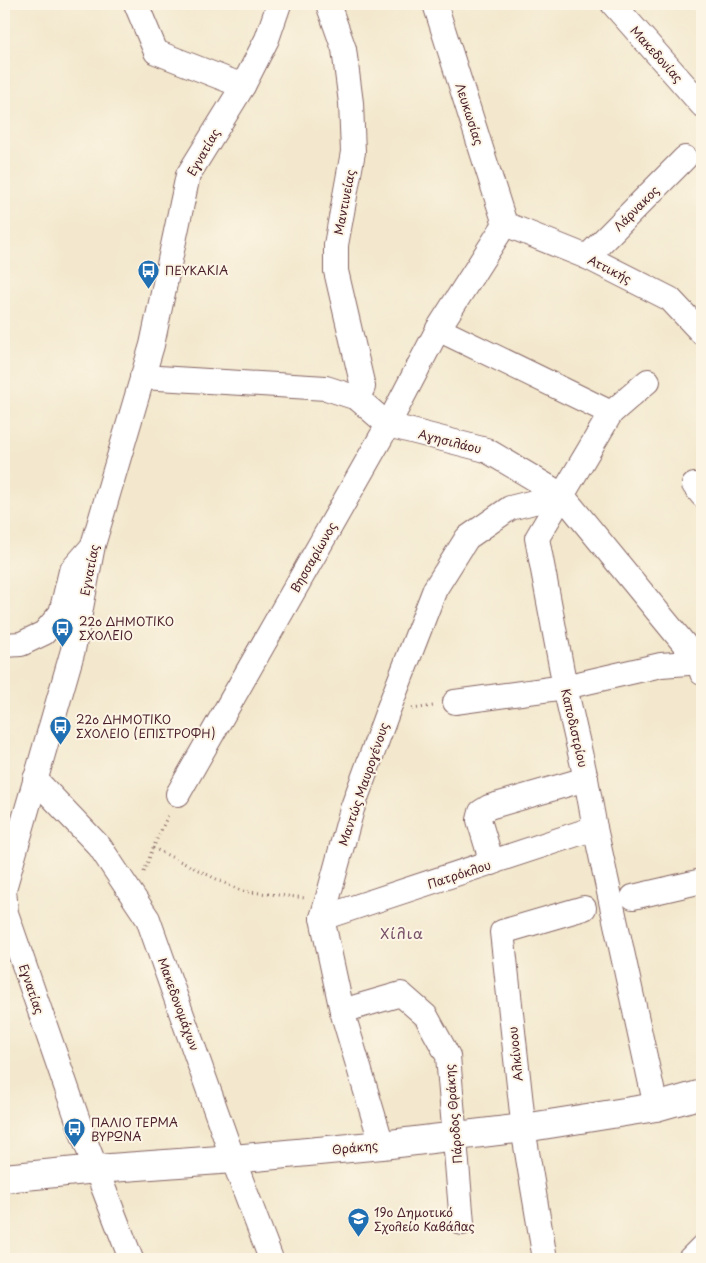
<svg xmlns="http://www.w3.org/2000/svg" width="706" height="1263" font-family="'Playpen Sans',sans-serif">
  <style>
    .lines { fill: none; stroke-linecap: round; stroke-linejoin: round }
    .minor-casing { stroke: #856564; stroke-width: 26 }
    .tertiary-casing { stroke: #856564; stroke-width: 30 }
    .path { stroke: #856564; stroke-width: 3; stroke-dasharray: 1 4; stroke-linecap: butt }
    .minor { stroke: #fff; stroke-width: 24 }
    .tertiary { stroke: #fff; stroke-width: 28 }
    .labels { text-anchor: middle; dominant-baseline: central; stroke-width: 4; stroke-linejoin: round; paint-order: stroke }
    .street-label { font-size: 12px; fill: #4a1f2b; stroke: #fcf5e5 }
    .poi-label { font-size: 12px; fill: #4a1f2b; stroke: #fcf5e5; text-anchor: start }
    .quarter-label { font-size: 15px; letter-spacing: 1px; fill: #795269; stroke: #fcf5e5 }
  </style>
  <rect width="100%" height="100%" fill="#fcf5e5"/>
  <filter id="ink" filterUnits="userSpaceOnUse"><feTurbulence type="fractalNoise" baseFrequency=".02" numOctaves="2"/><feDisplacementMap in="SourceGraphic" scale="10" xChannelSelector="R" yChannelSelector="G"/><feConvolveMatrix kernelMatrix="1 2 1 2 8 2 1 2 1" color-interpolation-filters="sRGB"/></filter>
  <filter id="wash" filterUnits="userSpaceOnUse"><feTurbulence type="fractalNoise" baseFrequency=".0096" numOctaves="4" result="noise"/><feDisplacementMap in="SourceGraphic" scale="20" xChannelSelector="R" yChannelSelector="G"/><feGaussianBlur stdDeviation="1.12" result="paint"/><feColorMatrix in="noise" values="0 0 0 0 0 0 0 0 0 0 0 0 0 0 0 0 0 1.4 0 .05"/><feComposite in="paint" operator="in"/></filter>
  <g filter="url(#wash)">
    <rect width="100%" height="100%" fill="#f3e8cd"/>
  </g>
  <g filter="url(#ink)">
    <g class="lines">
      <defs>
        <g id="minor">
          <path d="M136,4L156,52L243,86"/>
          <path d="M328,4L344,49L351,103L353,152L336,245V271L363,387L357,398"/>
          <path d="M435,4L505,224"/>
          <path d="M613,4L702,105"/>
          <path d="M505,224L587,257L670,299L702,333"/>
          <path d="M587,257L685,158"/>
          <path d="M438,329L611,413"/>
          <path d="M142,377L326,388L357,398L388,425L486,450L562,495L699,662L702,673"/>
          <path d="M648,381L611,413L537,538L565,687L586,779L595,828L656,1107"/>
          <path d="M694,485L702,495"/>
          <path d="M4,645L21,644L44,633L61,613L71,571L92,547"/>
          <path d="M455,702L565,687L661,665L702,662"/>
          <path d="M35,779L100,847L148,919L233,1159L271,1259"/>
          <path d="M178,794L388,425L438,329L505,224"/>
          <path d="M492,863L479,820L481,812L489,807L586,779"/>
          <path d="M633,897L702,881"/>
          <path d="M322,918L595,828"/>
          <path d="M342,1011L401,994L426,1016L448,1056L462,1223"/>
          <path d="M382,1145L342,1011L322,918L327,901L352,809L387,713L435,589L467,538L510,508L562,495"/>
          <path d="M131,1259L84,1138L6,913L4,889L73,650L93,545L152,345L188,175L243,86L267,39L279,4"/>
          <path d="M545,1259L525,1140L502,932L584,908"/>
          <path d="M690,1259L702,1247"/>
        </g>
        <path id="tertiary" d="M4,1178L97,1169L233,1159L382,1145L524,1128L656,1107L702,1094"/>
      </defs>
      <use href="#minor" class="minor-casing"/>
      <use href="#tertiary" class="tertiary-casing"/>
      <g class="path">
        <path d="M412,709L433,706"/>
        <path d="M153,848L241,891L306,898"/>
        <path d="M144,872L153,848L169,813"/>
      </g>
      <use href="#minor" class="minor"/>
      <use href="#tertiary" class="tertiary"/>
    </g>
  </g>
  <defs>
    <symbol id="bus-pin" viewBox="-11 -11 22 30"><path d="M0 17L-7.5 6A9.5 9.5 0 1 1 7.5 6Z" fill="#1f6fb2" stroke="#fcf5e5"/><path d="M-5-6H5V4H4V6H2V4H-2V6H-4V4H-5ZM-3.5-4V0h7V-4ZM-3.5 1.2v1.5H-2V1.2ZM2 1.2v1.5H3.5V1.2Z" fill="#fff"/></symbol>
    <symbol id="school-pin" viewBox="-11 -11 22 30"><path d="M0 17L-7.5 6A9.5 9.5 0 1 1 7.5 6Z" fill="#1f6fb2" stroke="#fcf5e5"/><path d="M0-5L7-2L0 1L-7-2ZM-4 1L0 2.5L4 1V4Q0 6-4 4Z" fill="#fff"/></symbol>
  </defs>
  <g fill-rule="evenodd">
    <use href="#bus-pin" x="136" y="258" width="25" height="34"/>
    <use href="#bus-pin" x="50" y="616" width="25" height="34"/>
    <use href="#bus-pin" x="48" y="714" width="25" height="34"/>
    <use href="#bus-pin" x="62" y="1116" width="25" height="34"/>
    <use href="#school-pin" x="346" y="1206" width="25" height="34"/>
  </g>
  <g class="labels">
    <g class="street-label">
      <text transform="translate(657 54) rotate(48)">Μακεδονίας</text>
      <text transform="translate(470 114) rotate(72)">Λευκωσίας</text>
      <text transform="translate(203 152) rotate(-60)">Εγνατίας</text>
      <text transform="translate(344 202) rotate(-79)">Μαντινείας</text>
      <text transform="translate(636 208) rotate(-45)">Λάρνακος</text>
      <text transform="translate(610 269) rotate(27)">Αττικής</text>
      <text transform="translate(450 441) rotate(14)">Αγησιλάου</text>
      <text transform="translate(313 557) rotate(-60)">Βησσαρίωνος</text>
      <text transform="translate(89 570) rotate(-79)">Εγνατίας</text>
      <text transform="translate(575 728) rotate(77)">Καποδιστρίου</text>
      <text transform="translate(363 784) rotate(-71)">Μαντώς Μαυρογένους</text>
      <text transform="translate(459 874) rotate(-18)">Πατρόκλου</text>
      <text transform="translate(32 989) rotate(71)">Εγνατίας</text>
      <text transform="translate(179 1004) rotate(70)">Μακεδονομάχων</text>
      <text transform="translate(515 1054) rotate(-96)">Αλκίνοου</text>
      <text transform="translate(453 1114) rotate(-95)">Πάροδος Θράκης</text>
      <text transform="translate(355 1147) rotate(-6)">Θράκης</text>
    </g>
    <g class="poi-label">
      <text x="165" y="270">ΠΕΥΚΑΚΙΑ</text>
      <text x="79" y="621">22ο ΔΗΜΟΤΙΚΟ<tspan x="79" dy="14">ΣΧΟΛΕΙΟ</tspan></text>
      <text x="76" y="719">22ο ΔΗΜΟΤΙΚΟ<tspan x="76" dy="14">ΣΧΟΛΕΙΟ (ΕΠΙΣΤΡΟΦΗ)</tspan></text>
      <text x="91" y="1122">ΠΑΛΙΟ ΤΕΡΜΑ<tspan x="91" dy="14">ΒΥΡΩΝΑ</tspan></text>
      <text x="374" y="1212">19ο Δημοτικό<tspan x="374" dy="14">Σχολείο Καβάλας</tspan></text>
    </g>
    <g class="quarter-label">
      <text x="402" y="932">Χίλια</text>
    </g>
  </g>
  <rect width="706" height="1263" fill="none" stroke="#fcf5e5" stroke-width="20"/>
</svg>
